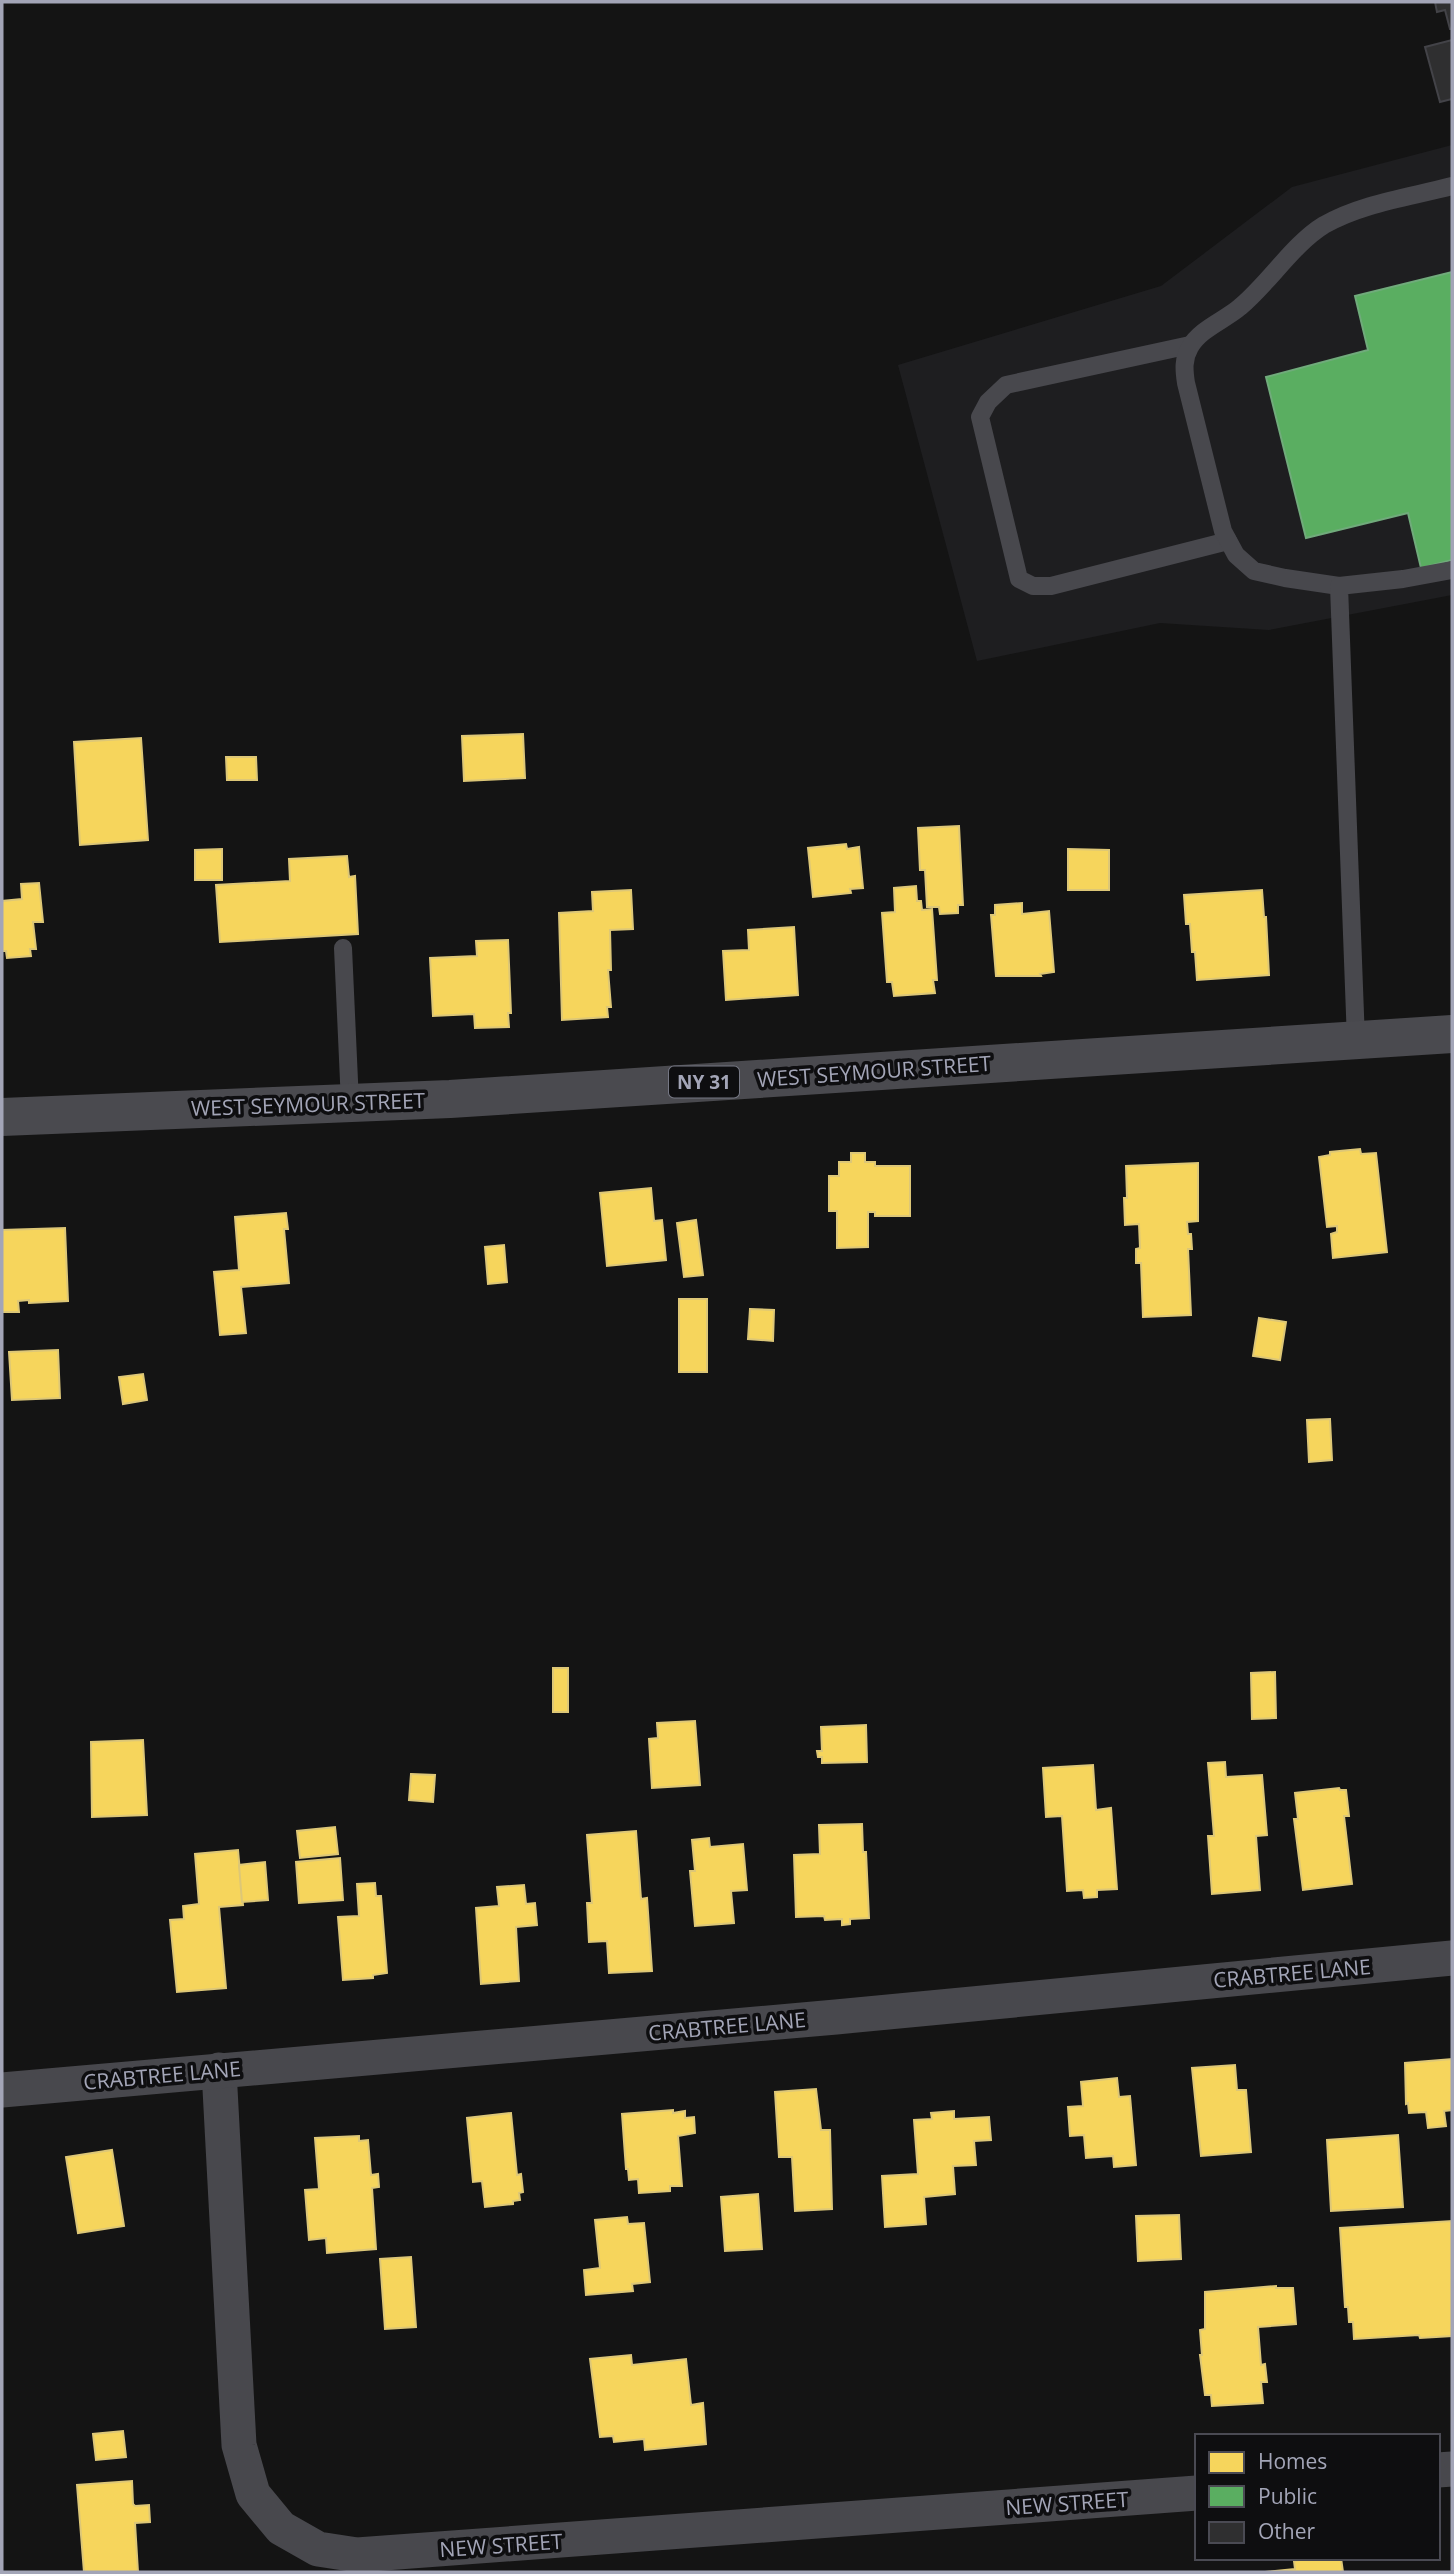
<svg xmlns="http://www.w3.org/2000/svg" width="1454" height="2574" font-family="'Open Sans',sans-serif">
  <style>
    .built { fill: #1e1e20 }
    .homes { fill: #f6d55c; stroke: #ddc777; stroke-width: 2 }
    .public { fill: #5aae61; stroke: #70ab7b; stroke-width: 2 }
    .building { fill: #2f2f30; stroke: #434348; stroke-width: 2 }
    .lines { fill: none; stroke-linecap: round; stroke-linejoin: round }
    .lane { stroke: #48484d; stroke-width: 18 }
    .street { stroke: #48484d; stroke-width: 35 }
    .highway { stroke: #4a4a4f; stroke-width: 38 }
    .labels { text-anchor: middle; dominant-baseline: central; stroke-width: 7; stroke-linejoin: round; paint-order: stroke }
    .shield { fill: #0e0e10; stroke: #767885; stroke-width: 2 }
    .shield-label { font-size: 19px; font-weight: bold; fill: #a3a5b7 }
    .street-label { font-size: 21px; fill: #a3a5b7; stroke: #0e0e10 }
  </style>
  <rect width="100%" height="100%" fill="#141414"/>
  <path class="built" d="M1452,145V595L1269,630L1160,623L977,661L898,365L1161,286L1292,187Z"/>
  <g class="homes">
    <path d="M523,734L525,778L464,781L462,736Z"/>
    <path d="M141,738L148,840L80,845L74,742Z"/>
    <path d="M226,757H256L257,780H227Z"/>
    <path d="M959,826L963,905H958V913L940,914L939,907H927L925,870H920L918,828Z"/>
    <path d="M846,844L847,849L859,847L863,888L850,889L851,893L813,897L808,848Z"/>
    <path d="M222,849V880H195V850Z"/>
    <path d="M1068,849L1109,850V890H1068Z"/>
    <path d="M347,856L349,877L355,876L358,934L220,942L216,885L290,881L289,859Z"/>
    <path d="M39,883L43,922H33L36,949H30L31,956L7,958L6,951H2V901L22,899L21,884Z"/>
    <path d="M916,886L917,901H921L922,910L932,909L937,980H933L935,993L894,996L892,982H887L882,913L895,912L894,888Z"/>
    <path d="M631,890L633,929L610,930L611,970H608L611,1007H607L608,1017L562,1020L559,913L593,911L592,892Z"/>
    <path d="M1262,890L1264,917H1266L1269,975L1197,980L1195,952H1192L1190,924H1186L1184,895Z"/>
    <path d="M1022,903V914L1049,911L1054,972L1040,974L1041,976H996L991,915H995V905Z"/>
    <path d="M794,927L798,995L726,1000L723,951L749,950L748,930Z"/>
    <path d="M508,940L511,1013H508L509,1027L475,1028L474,1014L433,1016L430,958L477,956L476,941Z"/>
    <path d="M1360,1149L1361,1154L1376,1153L1387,1252L1333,1258L1331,1234L1337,1232V1226L1327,1227L1319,1157L1330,1155V1152Z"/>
    <path d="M851,1153H865V1162H875V1166H910V1216H875V1212H868V1247L837,1248V1211H829V1176H839V1162H851Z"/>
    <path d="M1198,1163V1221L1187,1222L1188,1234H1191L1192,1249H1188L1191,1315L1143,1317L1141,1263H1136V1249L1140,1248L1139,1224L1125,1225L1124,1198H1127L1126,1166Z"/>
    <path d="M651,1188L654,1221L662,1220L666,1260L607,1266L600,1193Z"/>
    <path d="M286,1213L288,1229H284L289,1283L241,1287L246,1333L220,1335L214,1272L239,1270L235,1217Z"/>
    <path d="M696,1220L703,1275L684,1277L677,1223Z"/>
    <path d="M65,1228L68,1301L29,1303V1300L18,1301L19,1312H2V1230Z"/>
    <path d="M504,1245L507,1282L488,1284L485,1247Z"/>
    <rect x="679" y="1299" width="28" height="73"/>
    <path d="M750,1309L774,1310L773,1341L748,1339Z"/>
    <path d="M1259,1318L1286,1322L1280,1360L1253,1356Z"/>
    <path d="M58,1350L60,1398L12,1400L9,1352Z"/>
    <path d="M143,1374L147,1400L123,1404L119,1377Z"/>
    <path d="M1330,1419L1332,1460L1309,1462L1307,1420Z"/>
    <rect x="553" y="1668" width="15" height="44"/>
    <path d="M1275,1672L1276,1718L1252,1719L1251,1673Z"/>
    <path d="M695,1721L700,1785L652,1788L649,1739L658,1738L657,1723Z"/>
    <path d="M866,1725L867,1762L822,1763V1757H818L817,1751H822L821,1727Z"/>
    <path d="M143,1740L147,1815L92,1817L91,1742Z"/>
    <path d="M1225,1762L1226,1777L1262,1775L1267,1835L1256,1836L1260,1890L1212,1894L1208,1836H1214L1208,1763Z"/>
    <path d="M1093,1765L1096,1810L1111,1808L1117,1889L1097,1890V1897L1084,1898L1083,1890L1067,1891L1062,1816L1046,1817L1043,1768Z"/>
    <path d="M411,1774L435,1775L433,1802L409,1800Z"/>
    <path d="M1339,1788L1340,1790H1346L1349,1816H1344L1352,1884L1303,1890L1294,1819H1298L1295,1793Z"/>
    <path d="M862,1824L863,1852H866L869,1918L850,1919V1924L842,1925V1919L825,1920L824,1916L796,1917L794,1855L820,1854L819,1825Z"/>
    <path d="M335,1827L338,1854L300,1858L297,1831Z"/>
    <path d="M636,1831L641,1899L647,1898L652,1971L609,1973L607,1941L589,1942L587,1903H592L587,1835Z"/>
    <path d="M709,1838L710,1847L743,1844L747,1890L731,1891L734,1923L695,1926L690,1871H695L692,1840Z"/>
    <path d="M238,1850L243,1905L219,1907L226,1988L177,1992L170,1920L184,1919L183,1906L199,1904L195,1854Z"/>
    <path d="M340,1858L343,1900L299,1903L296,1862Z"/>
    <path d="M265,1862L268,1900L242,1902L239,1865Z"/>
    <path d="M375,1883L376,1896H381L387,1973L373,1975V1978L343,1980L338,1917L359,1916L357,1884Z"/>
    <path d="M524,1885L526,1904L535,1903L537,1925L516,1927L519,1981L481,1984L476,1908L499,1906L497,1887Z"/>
    <path d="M1452,2059V2110L1444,2111L1446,2126L1428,2128L1426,2112L1409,2113L1408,2103L1406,2104L1405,2063Z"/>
    <path d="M1235,2065L1237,2090H1246L1251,2152L1201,2156L1192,2068Z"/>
    <path d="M1117,2078L1119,2097L1130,2096L1136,2165L1114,2167L1113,2156L1086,2158L1084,2135L1070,2136L1068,2107L1083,2106L1081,2082Z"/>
    <path d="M816,2089L821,2130H830L832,2209L795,2211L792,2157H779L775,2092Z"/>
    <path d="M673,2110V2113L685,2111V2118L694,2117L695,2133L678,2136L682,2186H670V2191L639,2193L638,2179L629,2180L628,2169H626L622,2114Z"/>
    <path d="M954,2111V2119L989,2117L991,2140L974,2141L976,2165L953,2166L955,2194L924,2197L926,2224L885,2227L882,2176L918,2174L914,2120L932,2119L931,2113Z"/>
    <path d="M511,2113L517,2175L521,2174L523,2192L519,2193L520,2200L513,2201V2204L485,2207L482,2181L473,2182L467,2118Z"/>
    <path d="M1398,2135L1403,2207L1331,2211L1327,2140Z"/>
    <path d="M359,2136V2141L368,2140L371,2175L378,2174L379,2187L372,2188L376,2249L327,2253L326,2238L309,2240L305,2190L319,2189L315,2138Z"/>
    <path d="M112,2150L124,2226L78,2233L66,2157Z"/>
    <path d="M758,2194L762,2249L725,2251L721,2197Z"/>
    <path d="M1179,2215L1181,2259L1138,2261L1136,2216Z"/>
    <path d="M627,2217L628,2224L644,2223L650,2282L632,2284L633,2291L586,2295L584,2270L600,2268L595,2220Z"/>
    <path d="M1452,2221V2336L1420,2338L1419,2335L1354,2339L1353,2322H1349L1348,2307H1345L1340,2228Z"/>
    <path d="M411,2257L416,2327L385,2329L380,2259Z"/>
    <path d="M1276,2286V2288H1293L1296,2324L1258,2327L1261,2365L1265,2364L1267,2382H1261L1263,2403L1212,2406L1211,2395H1205L1200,2355H1202L1200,2330L1205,2329V2292Z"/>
    <path d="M631,2355L632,2365L686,2359L691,2405L703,2403L706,2444L645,2450L644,2439L614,2442L613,2436L600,2437L590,2359Z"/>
    <path d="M123,2431L126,2457L96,2460L93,2434Z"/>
    <path d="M132,2481L133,2504L135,2506L149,2505L150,2522L135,2523L138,2572H84L77,2485Z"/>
    <path d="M1299,2558H1341L1343,2572H1265L1295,2569L1294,2561L1300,2560Z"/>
  </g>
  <path class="public" d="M1452,272V560L1421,568L1408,513L1306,538L1266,377L1368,350L1355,296Z"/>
  <g class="building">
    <path d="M1435,2H1452V29H1450L1445,10L1437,12Z"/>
    <path d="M1452,40V99L1440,102L1425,47Z"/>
  </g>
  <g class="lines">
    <g class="lane">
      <path d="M1190,345L1006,385L988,402L980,417L1019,579L1033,586H1051L1228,541"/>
      <path d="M1339,586L1285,578L1254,571L1236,555L1223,531L1186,383C1184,370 1183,359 1190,347C1200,329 1225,320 1240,307C1269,283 1293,244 1324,225C1362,203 1411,197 1452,186"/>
      <path d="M343,948L350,1103"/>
      <path d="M1356,1041L1339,586L1403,579L1452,570"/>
    </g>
    <g class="street">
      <path d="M219,2070L239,2445L253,2494L281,2528L318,2549L357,2555L1197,2493"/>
      <path d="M2,2090L836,2017L1452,1958"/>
      <path d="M1438,2470L1452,2469"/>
    </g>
    <path class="highway" d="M2,1117L450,1099L1452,1034"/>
  </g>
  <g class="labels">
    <rect class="shield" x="669" y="1066.5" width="70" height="31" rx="5"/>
    <g class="shield-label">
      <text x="704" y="1082">NY 31</text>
    </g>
    <g class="street-label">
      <text transform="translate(874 1071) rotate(-4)">WEST SEYMOUR STREET</text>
      <text transform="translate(308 1104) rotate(-2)">WEST SEYMOUR STREET</text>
      <text transform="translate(1292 1973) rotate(-5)">CRABTREE LANE</text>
      <text transform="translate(727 2026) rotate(-5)">CRABTREE LANE</text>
      <text transform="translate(162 2075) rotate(-5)">CRABTREE LANE</text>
      <text transform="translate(1067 2503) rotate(-4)">NEW STREET</text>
      <text transform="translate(501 2545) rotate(-4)">NEW STREET</text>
    </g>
  </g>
  <rect width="1454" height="2574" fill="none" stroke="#a3a5b7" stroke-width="7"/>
  <rect x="1195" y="2434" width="245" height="126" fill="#0e0e10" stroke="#4a4a53" stroke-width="2"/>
  <rect x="1209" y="2452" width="35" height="21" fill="#f6d55c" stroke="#4a4a53" stroke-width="2"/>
  <text x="1258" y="2469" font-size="21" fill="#a3a5b7">Homes</text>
  <rect x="1209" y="2486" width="35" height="21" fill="#5aae61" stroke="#4a4a53" stroke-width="2"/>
  <text x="1258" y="2504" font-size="21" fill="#a3a5b7">Public</text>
  <rect x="1209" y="2522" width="35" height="21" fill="#2f2f30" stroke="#4a4a53" stroke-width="2"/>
  <text x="1258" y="2539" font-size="21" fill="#a3a5b7">Other</text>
</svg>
